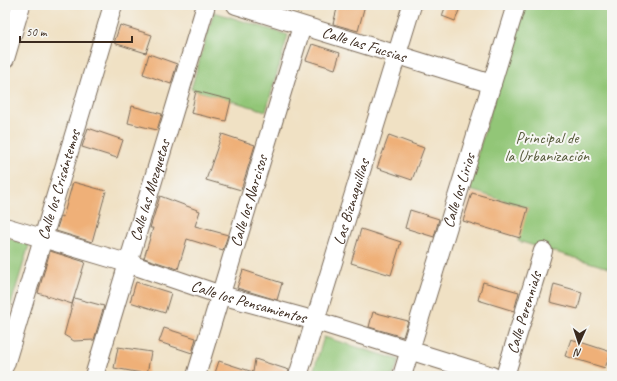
<svg xmlns="http://www.w3.org/2000/svg" width="617" height="381" font-family="Caveat,sans-serif">
  <style>
    .green { fill: #92c677; stroke: #66784a }
    .building { fill: #efb078 }
    .lines { fill: none; stroke-linecap: round; stroke-linejoin: round }
    .minor-casing { stroke: #7a6a58; stroke-width: 20 }
    .minor { stroke: #fff; stroke-width: 18 }
    .labels { text-anchor: middle; dominant-baseline: central; stroke-width: 4; stroke-linejoin: round; paint-order: stroke }
    .street-label { font-size: 16px; fill: #3b2a1e; stroke: #f6f6f2 }
    .park-label { font-size: 16px; fill: #555939; stroke: #f6f6f2 }
  </style>
  <rect width="100%" height="100%" fill="#f6f6f2"/>
  <filter id="ink" filterUnits="userSpaceOnUse"><feTurbulence type="fractalNoise" baseFrequency=".025" numOctaves="2"/><feDisplacementMap in="SourceGraphic" scale="8" xChannelSelector="R" yChannelSelector="G"/><feConvolveMatrix kernelMatrix="1 2 1 2 8 2 1 2 1" color-interpolation-filters="sRGB"/></filter>
  <filter id="wash" filterUnits="userSpaceOnUse"><feTurbulence type="fractalNoise" baseFrequency=".012" numOctaves="4" result="noise"/><feDisplacementMap in="SourceGraphic" scale="16" xChannelSelector="R" yChannelSelector="G"/><feGaussianBlur stdDeviation="0.9" result="paint"/><feColorMatrix in="noise" values="0 0 0 0 0 0 0 0 0 0 0 0 0 0 0 0 0 1.4 0 .05"/><feComposite in="paint" operator="in"/></filter>
  <g filter="url(#wash)">
    <rect width="100%" height="100%" fill="#f0e1c4"/>
    <g class="green">
      <path d="M523,5H596L612,10V269L518,241L528,208L467,189Z"/>
      <path d="M214,12L288,35L266,111L191,89Z"/>
      <path d="M5,237L29,245L5,324Z"/>
      <path d="M324,337L399,360L393,376H312Z"/>
    </g>
    <g id="blocks">
      <g class="building">
        <path d="M338,5H365L358,31L333,24Z"/>
        <path d="M446,5H461L455,21L442,16Z"/>
        <path d="M120,25L152,35L146,53L114,43Z"/>
        <path d="M312,44L340,53L335,69L306,60Z"/>
        <path d="M149,54L177,64L171,84L143,74Z"/>
        <path d="M196,91L231,100L226,121L191,113Z"/>
        <path d="M132,106L162,114L157,130L128,123Z"/>
        <path d="M88,128L123,140L117,158L82,147Z"/>
        <path d="M222,134L255,145L241,190L206,180Z"/>
        <path d="M389,135L424,148L412,180L377,168Z"/>
        <path d="M73,182L106,191L92,242L56,231L61,216L63,217Z"/>
        <path d="M472,193L528,208L520,238L463,221Z"/>
        <path d="M160,196L200,211L195,226L228,235L223,250L187,239L178,269L144,258L153,228H150Z"/>
        <path d="M410,210L439,219L434,237L405,228Z"/>
        <path d="M361,229L401,242L391,275L351,263Z"/>
        <path d="M50,251L85,262L72,304L38,293Z"/>
        <path d="M243,270L282,283L277,300L237,288Z"/>
        <path d="M136,282L171,293L165,313L130,302Z"/>
        <path d="M483,282L519,292L514,311L478,300Z"/>
        <path d="M554,284L582,292L578,309L550,302Z"/>
        <path d="M74,298L104,306L94,340L74,341L64,335Z"/>
        <path d="M373,312L408,321L403,337L369,327Z"/>
        <path d="M164,328L196,338L192,353L159,342Z"/>
        <path d="M571,339L611,352L605,368L565,356Z"/>
        <path d="M118,347L151,352L147,374L114,368Z"/>
        <path d="M255,359L289,370L288,376H214L219,361L253,372Z"/>
      </g>
    </g>
  </g>
  <g filter="url(#ink)">
    <use href="#blocks" fill-opacity="0" stroke="#7a6a58" stroke-width="1"/>
    <g class="lines">
      <defs>
        <g id="minor">
          <path id="s1" d="M236,5L492,84"/>
          <path d="M5,59L21,5"/>
          <path id="s2" d="M5,227L127,263L221,295L316,321L492,376"/>
          <path id="s3" d="M5,365L113,5"/>
          <path id="s4" d="M94,376L206,5"/>
          <path id="s5" d="M196,376L302,26"/>
          <path id="s6" d="M298,376L412,5"/>
          <path id="s7" d="M402,376L516,5"/>
          <path id="s8" d="M505,376L543,251"/>
        </g>
      </defs>
      <use href="#minor" class="minor-casing"/>
      <use href="#minor" class="minor"/>
    </g>
  </g>
  <g class="labels">
    <g class="street-label">
      <text stroke="none"><textPath href="#s1" startOffset="134">Calle las Fucsias</textPath></text>
      <text stroke="none"><textPath href="#s3" startOffset="188">Calle los Crisántemos</textPath></text>
      <text stroke="none"><textPath href="#s4" startOffset="194">Calle las Mozquetas</textPath></text>
      <text stroke="none"><textPath href="#s7" startOffset="194">Calle los Lirios</textPath></text>
      <text stroke="none"><textPath href="#s5" startOffset="183">Calle los Narcisos</textPath></text>
      <text stroke="none"><textPath href="#s6" startOffset="182">Las Biznaguillias</textPath></text>
      <text stroke="none"><textPath href="#s2" startOffset="255">Calle los Pensamientos</textPath></text>
      <text stroke="none"><textPath href="#s8" startOffset="66">Calle Perennials</textPath></text>
    </g>
    <g class="park-label">
      <text x="547" y="138">Principal de<tspan x="547" dy="18">la Urbanización</tspan></text>
    </g>
  </g>
  <rect width="617" height="381" fill="none" stroke="#f6f6f2" stroke-width="20"/>
  <g transform="translate(579 343) rotate(183)" stroke="#f6f6f2" stroke-width="3" paint-order="stroke">
  <path d="M0-3L7 15L0 10L-7 15Z" fill="#3b2a1e"/>
  <text y="-6" font-size="11" font-weight="bold" text-anchor="middle" fill="#3b2a1e">N</text>
  </g>
  <path d="M20 36v6h112v-6" fill="none" stroke="#3b2a1e" stroke-width="2"/>
  <text x="26" y="36" font-size="12" fill="#3b2a1e" stroke="#f6f6f2" stroke-width="3" paint-order="stroke">50 m</text>
</svg>
